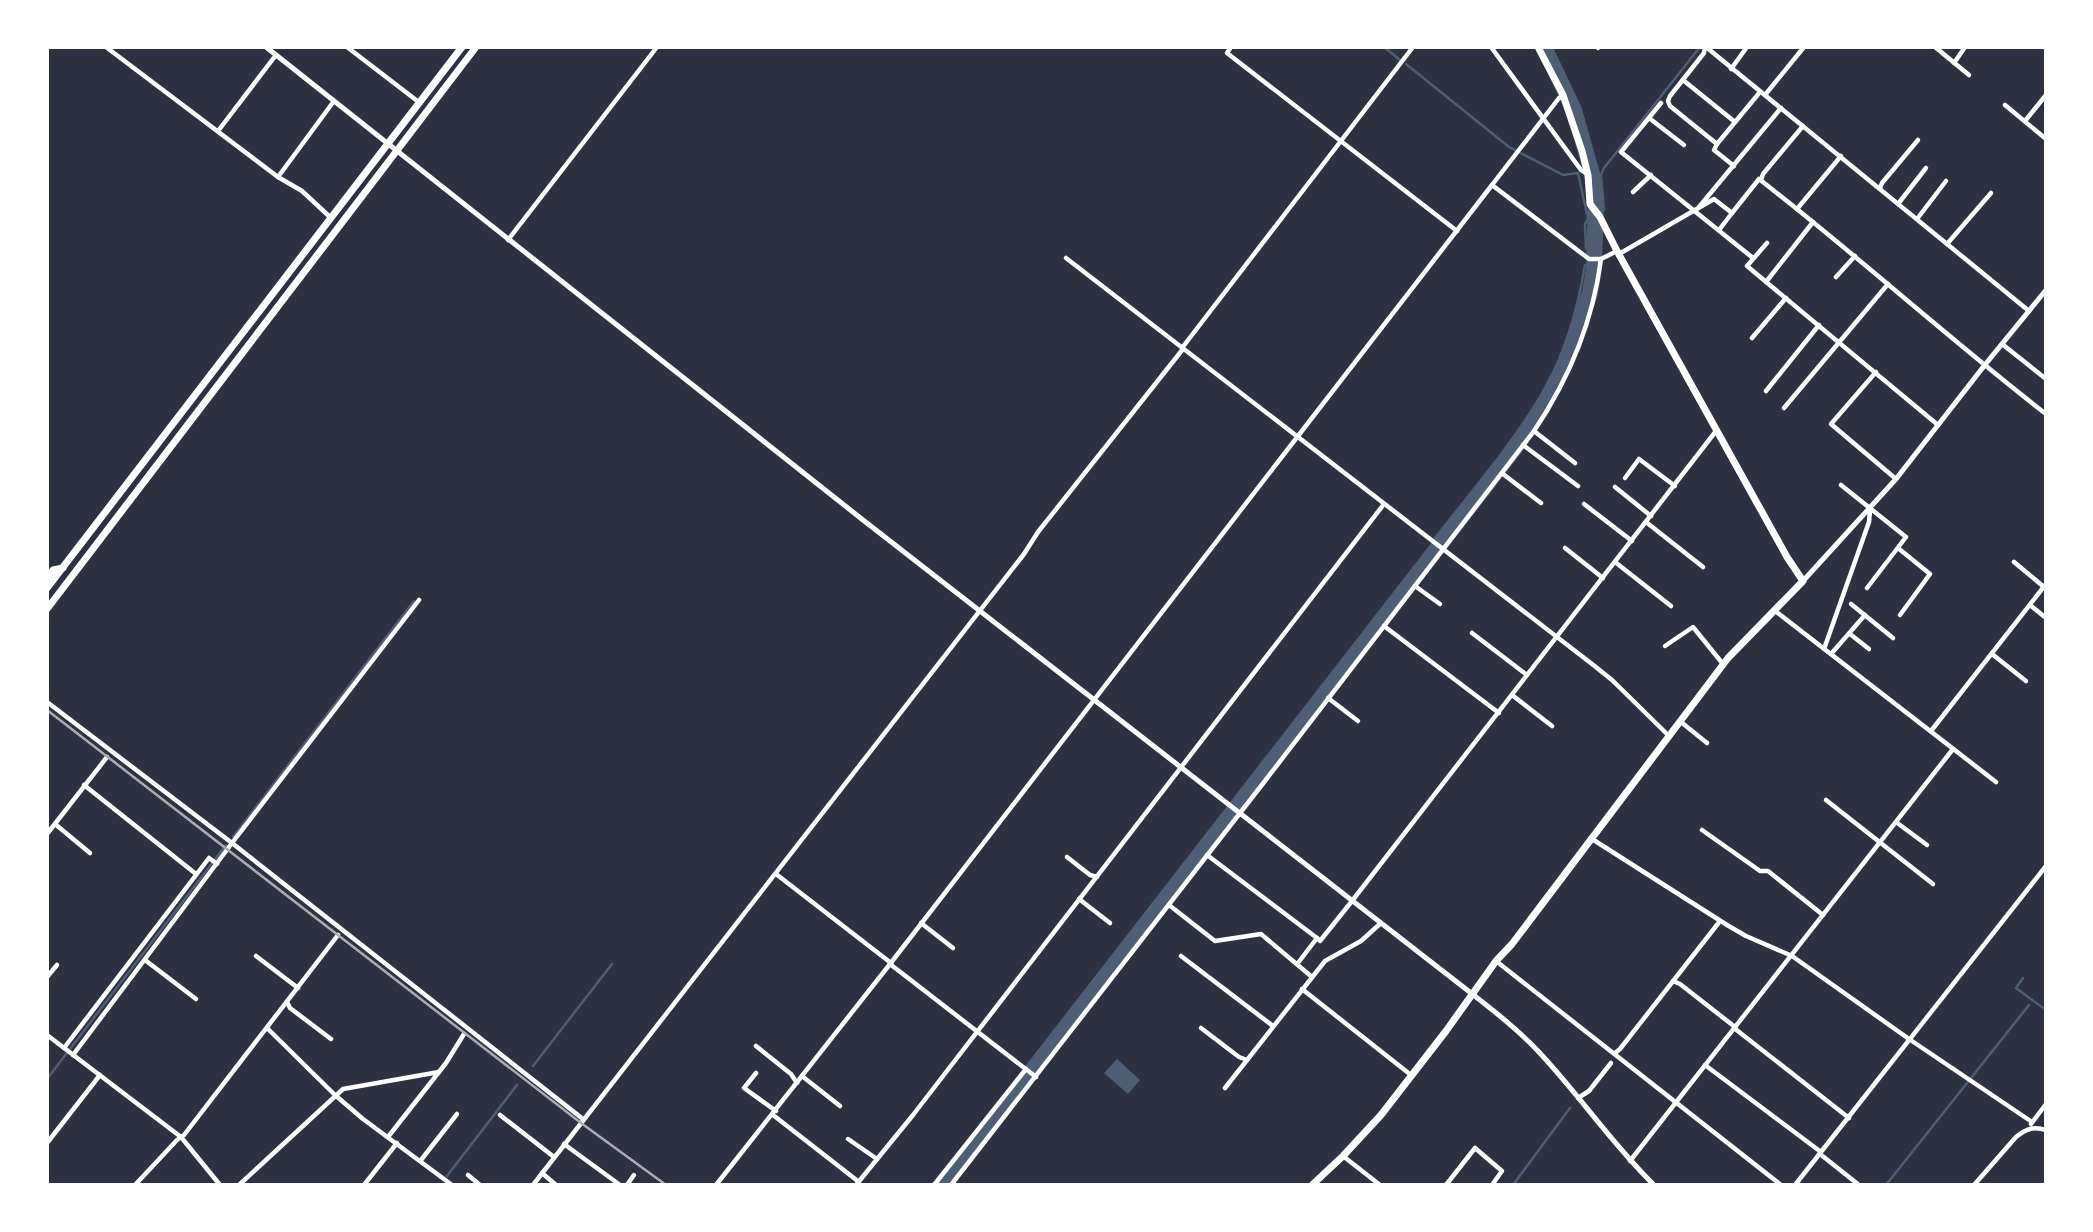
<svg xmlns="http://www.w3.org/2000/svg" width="2093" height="1232" font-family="'Work Sans',sans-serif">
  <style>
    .water { fill: #4f5d75 }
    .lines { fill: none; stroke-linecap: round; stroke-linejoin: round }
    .stream { stroke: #4f5d75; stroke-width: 2.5 }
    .river { stroke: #4f5d75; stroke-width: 16 }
    .minor { stroke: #fff; stroke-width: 4.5 }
    .tertiary { stroke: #fff; stroke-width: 5 }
    .primary { stroke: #fff; stroke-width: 7 }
    .rail { stroke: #abadb3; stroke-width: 2.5 }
  </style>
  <rect width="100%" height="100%" fill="#2d3142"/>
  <path class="water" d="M1117,1059L1140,1080L1128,1094L1104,1073Z"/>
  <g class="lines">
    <g class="stream">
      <path d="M1384,47L1400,60"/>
      <path d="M1406,64L1509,147L1563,175L1578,173L1588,219L1585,224L1586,249"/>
      <path d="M1604,210L1601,175L1604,168L1700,47"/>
      <path d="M1595,237L1598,228"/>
      <path d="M1435,538C1471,492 1514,442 1543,392C1565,354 1578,308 1585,265"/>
      <path d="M233,837L414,601"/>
      <path d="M2023,978L2016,988L2046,1010"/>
      <path d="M533,1066L612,964"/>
      <path d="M47,1079L226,845"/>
      <path d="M447,1176L517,1085"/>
      <path d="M1513,1185L1570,1108"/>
      <path d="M1886,1185L2029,1005"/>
    </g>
    <path class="river" d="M943,1185L1515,448L1540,412L1565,364L1590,293L1594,269L1596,195L1592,174L1574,110L1544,47"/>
    <g class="minor">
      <path d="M106,47L278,177L302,191L330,217"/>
      <path d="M347,47L420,103"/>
      <path d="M1231,47L1227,53L1457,231"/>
      <path d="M1491,47L1581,170L1587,174"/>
      <path d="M1705,47L1704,53L1670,96L1668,101L1670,106L1717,144"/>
      <path d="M1706,47L2029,311"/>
      <path d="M1935,47L1969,75"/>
      <path d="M1598,48L1599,47"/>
      <path d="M1954,63L1965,47"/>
      <path d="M1731,69L1747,47"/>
      <path d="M1683,80L1735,122"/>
      <path d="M1765,95L1804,47"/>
      <path d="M1661,103L1621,152L1753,258"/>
      <path d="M2005,105L2046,139"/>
      <path d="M1649,118L1684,145"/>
      <path d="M2025,121L2046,95"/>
      <path d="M218,131L276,55"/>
      <path d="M1734,166L1714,150L1717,144L1760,92"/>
      <path d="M278,177L334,101"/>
      <path d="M1761,180L1763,174L1803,126"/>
      <path d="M1492,185L1559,98L1563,97"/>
      <path d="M1880,188L1882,183L1918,140"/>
      <path d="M1633,192L1651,175"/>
      <path d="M1898,204L1926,168"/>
      <path d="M1699,207L1781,108"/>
      <path d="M1797,209L1841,156"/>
      <path d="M1917,219L1946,181"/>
      <path d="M1719,230L1732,213"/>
      <path d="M508,240L657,47"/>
      <path d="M1767,243L1747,266L1938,425"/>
      <path d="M1947,244L1991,193"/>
      <path d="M1619,254L1714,199L1732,213L1759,179C1857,255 1948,338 2046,414"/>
      <path d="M1066,258L1592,664L1612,680L1668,735"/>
      <path d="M1836,277L1855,256"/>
      <path d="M1766,282L1813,222"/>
      <path d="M1752,338L1786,298"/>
      <path d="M2002,344L2046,379"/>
      <path d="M1182,348L1413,47"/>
      <path d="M1876,372L1831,424L1896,479"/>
      <path d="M1766,391L1819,325"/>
      <path d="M1784,408L1888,284"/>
      <path d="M1534,431L1575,463"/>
      <path d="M1523,445L1578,486"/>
      <path d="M1503,474L1541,503"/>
      <path d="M1625,478L1639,459L1675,486"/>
      <path d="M1841,485L1906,537L1867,588"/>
      <path d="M1615,487L1651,516"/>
      <path d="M1584,504L1632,541"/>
      <path d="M1646,522L1703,567"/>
      <path d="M1565,548L1603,578"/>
      <path d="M1898,548L1930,574L1900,615"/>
      <path d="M1615,562L1671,606"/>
      <path d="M2014,562L2044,587"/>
      <path d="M1415,586L1440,604"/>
      <path d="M1851,604L1893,638"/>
      <path d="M2030,605L2046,618"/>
      <path d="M1774,610L1996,782"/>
      <path d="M1384,626L1499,713"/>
      <path d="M1472,633L1527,675"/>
      <path d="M1850,634L1869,649"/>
      <path d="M1665,646L1693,627L1723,664"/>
      <path d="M1824,649L1869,522L1870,510"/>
      <path d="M1831,654L1865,615"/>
      <path d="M1992,654L2026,681"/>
      <path d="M1512,695L1552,726"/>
      <path d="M1328,698L1358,721"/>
      <path d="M47,702L232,843L583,1119"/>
      <path d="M1681,722L1707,743"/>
      <path d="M1931,731L2046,584"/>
      <path d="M84,785L196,874"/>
      <path d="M1826,800L1933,884"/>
      <path d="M1896,822L1927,845"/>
      <path d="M55,824L90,853"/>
      <path d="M1702,830L1760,871H1768L1823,915"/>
      <path d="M47,834L107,757"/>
      <path d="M1592,839L1727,925L1746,936L1792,956L1909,1039L2032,1122"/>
      <path d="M1207,855L1317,938L1298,963"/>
      <path d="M1067,857L1090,875L1097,877"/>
      <path d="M776,874L891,963"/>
      <path d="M1079,899L1110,923"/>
      <path d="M1169,905L1215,941L1261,934L1312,977"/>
      <path d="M921,923L953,948"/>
      <path d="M1317,938L1320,941L1352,901L1716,431"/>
      <path d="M256,956L298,988"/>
      <path d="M1181,956L1273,1026"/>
      <path d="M145,960L196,999"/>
      <path d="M1496,961L1781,1185"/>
      <path d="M890,964L1036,1077"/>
      <path d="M47,977L57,965"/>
      <path d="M1673,981L1680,984L1735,1027"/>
      <path d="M1302,989L1411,1075"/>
      <path d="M287,1002L290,1008L331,1039"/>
      <path d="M267,1028L335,1095L363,1119L452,1185"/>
      <path d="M1201,1028L1239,1057L1247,1060"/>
      <path d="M1734,1028L1849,1118"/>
      <path d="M47,1035L181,1137L220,1185"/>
      <path d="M756,1046L791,1074L797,1083"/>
      <path d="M64,1048L209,858L217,864"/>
      <path d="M1615,1053L1620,1049L1720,921"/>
      <path d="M73,1055L232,843L419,600"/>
      <path d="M1705,1065L1821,1152"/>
      <path d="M756,1073L744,1088L776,1111"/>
      <path d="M802,1076L840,1106"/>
      <path d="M1225,1088L1325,961L1361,941L1381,923"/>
      <path d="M1578,1098L1589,1091L1611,1063"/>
      <path d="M500,1115L554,1157"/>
      <path d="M773,1115L859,1182"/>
      <path d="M2031,1124L2046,1104"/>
      <path d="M388,1137L446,1063L464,1034"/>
      <path d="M848,1139L877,1159"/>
      <path d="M47,1143L100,1075"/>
      <path d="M564,1144L620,1185"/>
      <path d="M1820,1154L1859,1185"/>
      <path d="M1343,1156L1380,1185"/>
      <path d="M421,1160L457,1114"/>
      <path d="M1630,1161L1953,749"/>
      <path d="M542,1173L556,1185"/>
      <path d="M468,1175L480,1185"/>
      <path d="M135,1185L177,1140L184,1135L338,935"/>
      <path d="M239,1185L343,1089L439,1072"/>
      <path d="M364,1185L397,1143"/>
      <path d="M533,1185L1024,554L1038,532L1183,349"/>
      <path d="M627,1185L634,1175"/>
      <path d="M716,1185L890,964L1492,185L1589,259H1601L1617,251"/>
      <path d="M856,1185L913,1115L1384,504"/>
      <path d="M934,1185L1026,1069"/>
      <path d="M951,1185L1268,777L1534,431C1569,379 1593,321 1601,259"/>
      <path d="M1446,1185L1475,1148L1502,1171L1492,1185"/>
      <path d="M1795,1185L2046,866"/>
      <path d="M1974,1185L2016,1137C2026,1129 2033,1126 2046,1130"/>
    </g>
    <g class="tertiary">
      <path d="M266,47L863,520L1471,993C1494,1011 1517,1029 1537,1050C1578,1093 1611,1143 1654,1185"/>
      <path d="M1803,581L1896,479L1984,366L2046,290"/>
    </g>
    <g class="primary">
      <path d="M47,578L53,570L63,568"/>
      <path d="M47,588L462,47"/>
      <path d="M47,609L476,47"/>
      <path d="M1312,1185L1343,1156L1381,1115L1446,1031L1496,961L1512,944L1728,658L1803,581L1787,557L1617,251L1600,217L1590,204L1588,175L1582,151L1563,95L1538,47"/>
    </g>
    <path class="rail" d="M47,710L581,1123L666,1185"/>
  </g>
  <rect width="2093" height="1232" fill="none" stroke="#ffffff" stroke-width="98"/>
</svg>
